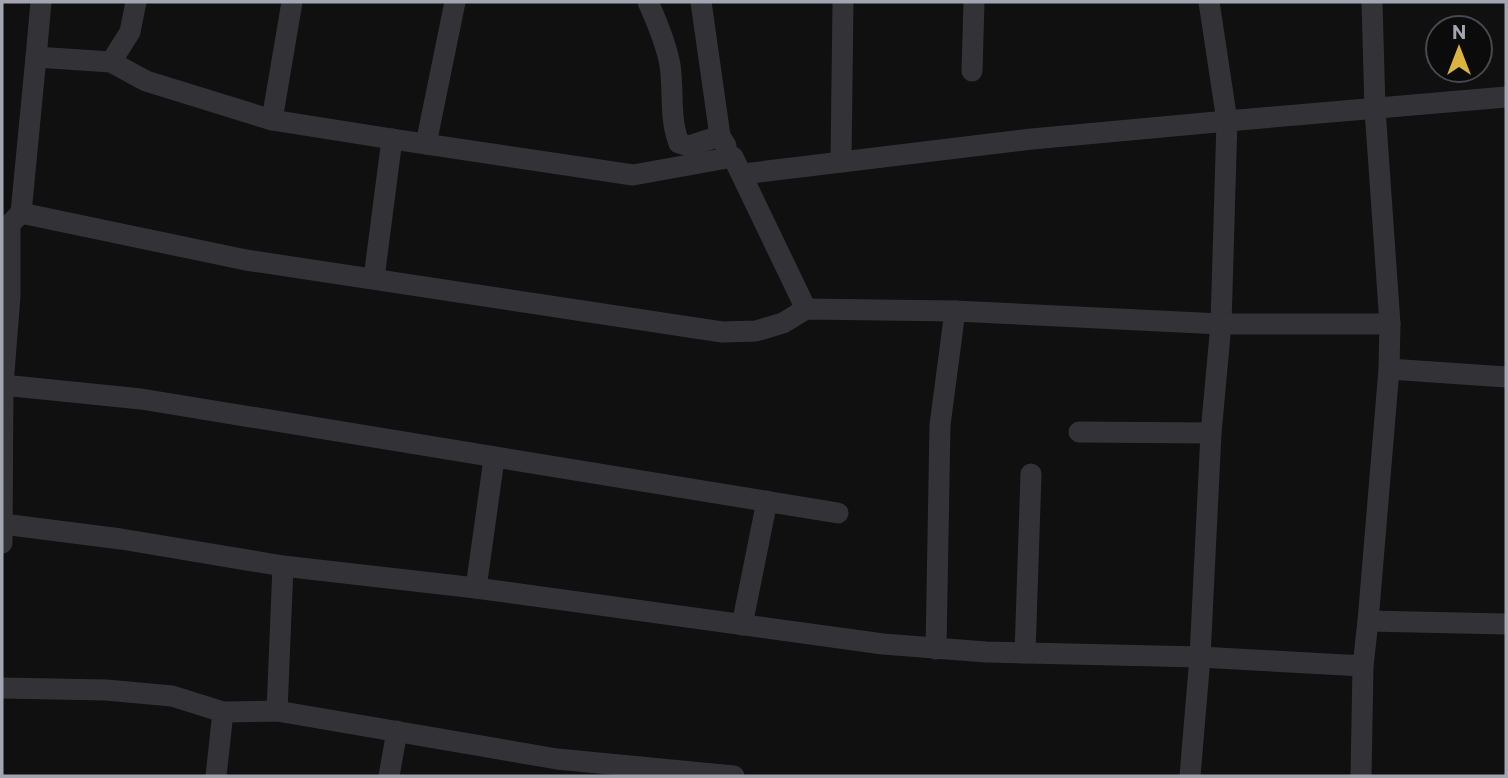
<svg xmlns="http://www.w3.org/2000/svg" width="1508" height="778" font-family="Commissioner,sans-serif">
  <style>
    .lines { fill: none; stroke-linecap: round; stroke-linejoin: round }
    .street { stroke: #333337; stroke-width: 21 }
  </style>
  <rect width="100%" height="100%" fill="#101011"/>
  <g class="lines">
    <g class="street">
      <path d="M136,2L130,32L111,62L146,81L272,120L392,139L633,175L733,157L806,309"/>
      <path d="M648,2C657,22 666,43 670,65C674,91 669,118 679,143L689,146L720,136"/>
      <path d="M701,2L720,136L726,146"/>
      <path d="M1209,2L1227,121L1506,97"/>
      <path d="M1372,2L1375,109L1390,324"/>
      <path d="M36,57L41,2"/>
      <path d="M972,71L974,2"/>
      <path d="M272,120L292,2"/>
      <path d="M426,144L455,2"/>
      <path d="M841,162L843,2"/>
      <path d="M743,174L1032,139L1227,121L1221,324L1211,433L1200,657L1190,776"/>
      <path d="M21,213L246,260L722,332L756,331L783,323L806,309L955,311L1221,324H1390L1389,369L1506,377"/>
      <path d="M374,278L392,139"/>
      <path d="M3,385L141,399L838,513"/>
      <path d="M1079,432L1211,433"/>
      <path d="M3,524L121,539L283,566L476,588L883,644L986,652L1200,657L1363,666L1368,621L1506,624"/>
      <path d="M2,543L3,385L10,296V224L21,213L36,57L111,62"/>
      <path d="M476,588L494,459"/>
      <path d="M1368,621L1389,369"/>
      <path d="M742,625L767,501"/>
      <path d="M936,649L940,425L955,311"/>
      <path d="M1025,653L1031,474"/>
      <path d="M2,688L106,690L172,696L223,712L277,711L557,759L734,776"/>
      <path d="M277,711L283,566"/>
      <path d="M216,776L223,712"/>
      <path d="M389,776L397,731"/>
      <path d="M1361,776L1363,666"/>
    </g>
  </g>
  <rect width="1508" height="778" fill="none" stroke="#a3a5b0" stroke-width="7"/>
  <g transform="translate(1459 49)"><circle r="33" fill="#0b0b0c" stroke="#48494e" stroke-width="2"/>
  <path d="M0-5L12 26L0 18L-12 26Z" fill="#dab43f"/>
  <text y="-10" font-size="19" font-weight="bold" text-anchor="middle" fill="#a3a5b0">N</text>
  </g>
</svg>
